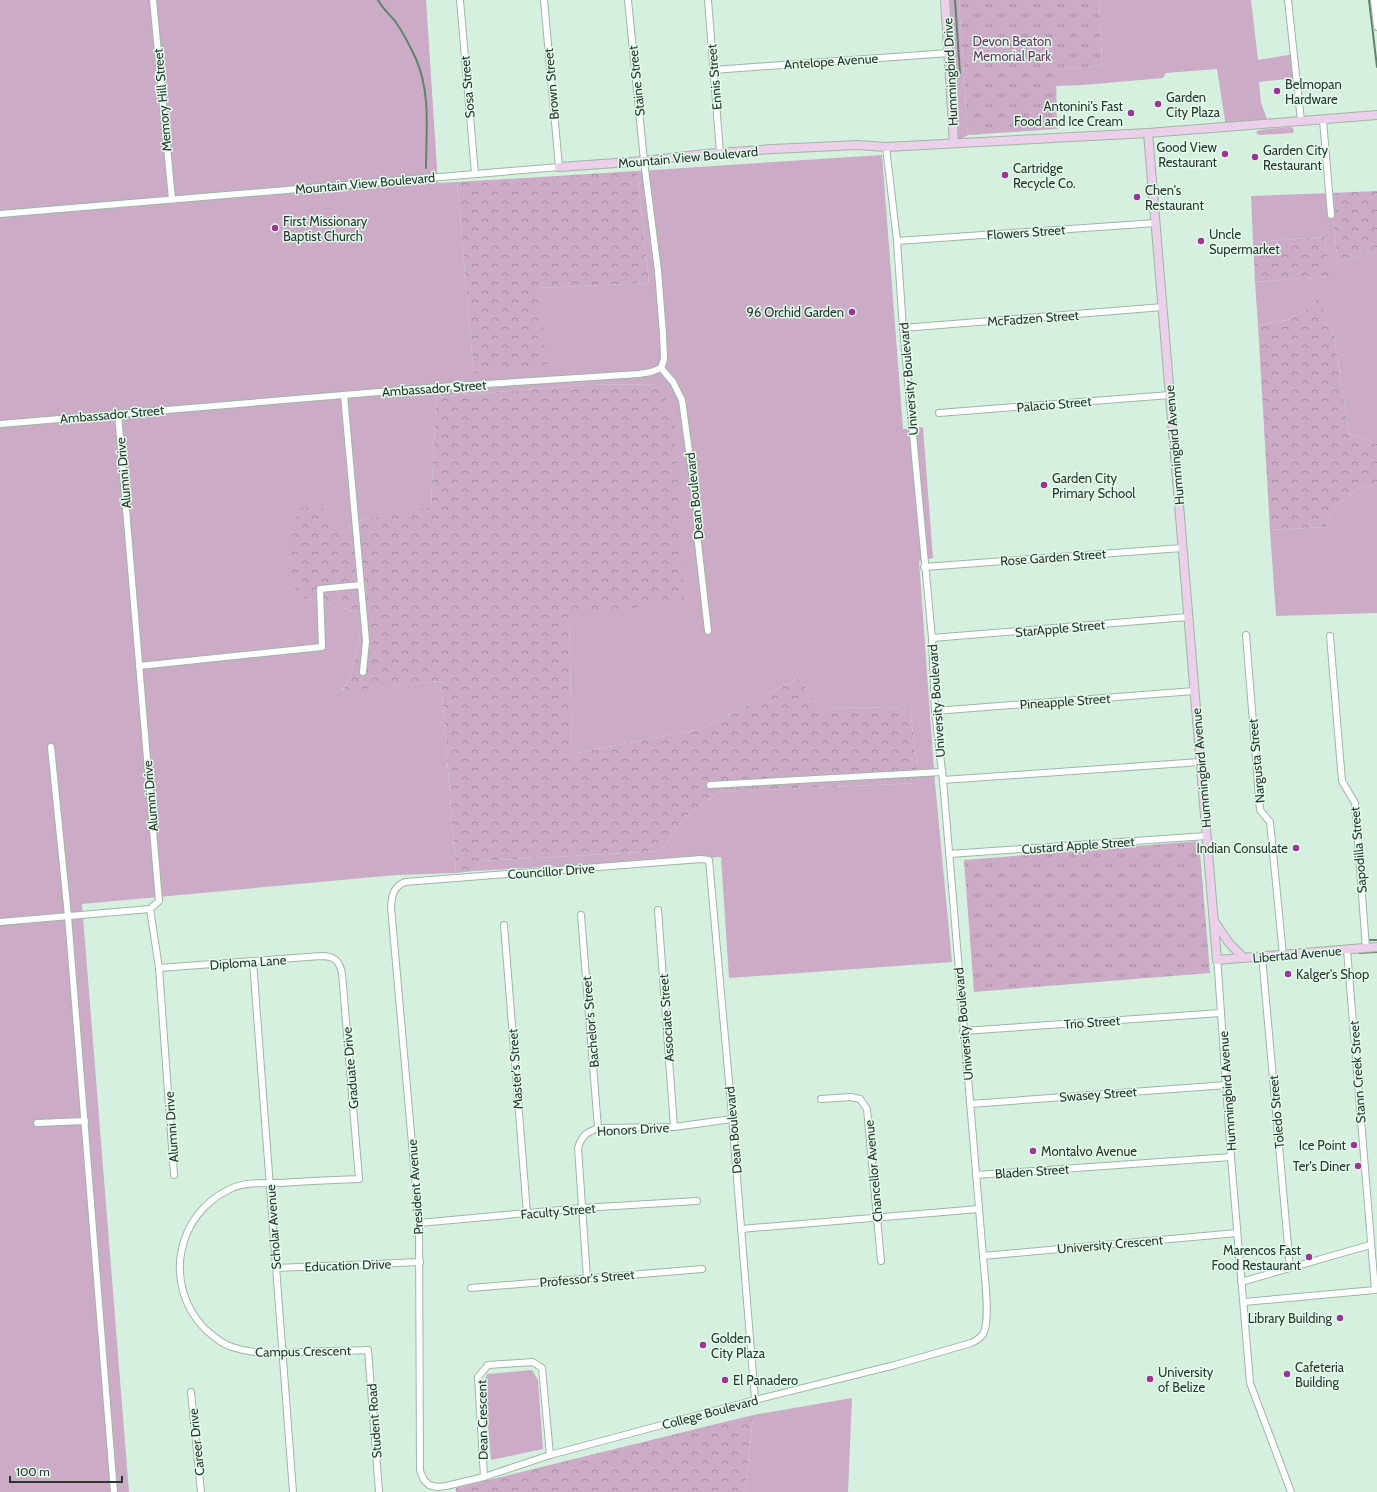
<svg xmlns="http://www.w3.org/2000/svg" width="1377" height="1492" font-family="Cabin,sans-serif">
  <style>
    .grass { fill: #ccabc7 }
    .forest { fill: url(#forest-crowns) }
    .park { fill: url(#park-tufts) }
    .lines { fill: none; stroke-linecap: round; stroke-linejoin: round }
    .stream { stroke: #5f846e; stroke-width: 2 }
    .street-casing { stroke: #9eb6a6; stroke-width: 8 }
    .secondary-casing { stroke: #9eb6a6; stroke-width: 10 }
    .street { stroke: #fff; stroke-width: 6 }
    .secondary { stroke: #eccfe9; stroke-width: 8 }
    .poi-dot { fill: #9e3495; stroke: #e3fdec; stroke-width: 1.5 }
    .labels { text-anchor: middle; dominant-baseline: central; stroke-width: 3; stroke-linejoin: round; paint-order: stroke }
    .park-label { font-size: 13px; fill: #693563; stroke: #e3fdec }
    .street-label { font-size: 13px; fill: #2c3630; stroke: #e3fdec }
    .poi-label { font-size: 13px; fill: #2c3630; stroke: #e3fdec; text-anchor: start }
  </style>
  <defs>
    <pattern id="forest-crowns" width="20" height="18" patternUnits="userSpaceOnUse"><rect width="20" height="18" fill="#ccabc7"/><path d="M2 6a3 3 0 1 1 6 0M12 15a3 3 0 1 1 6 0" fill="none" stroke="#a68ca2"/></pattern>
    <pattern id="park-tufts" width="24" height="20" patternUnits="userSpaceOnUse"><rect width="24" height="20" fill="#ccabc7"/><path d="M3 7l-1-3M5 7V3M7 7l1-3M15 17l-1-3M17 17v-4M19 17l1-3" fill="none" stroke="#a68ca2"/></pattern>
  </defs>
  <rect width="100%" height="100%" fill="#d6f0df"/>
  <g class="grass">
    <path d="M0,0H426L438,183L457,182L474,374L538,288L649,283L637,171L882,155L903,429L923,427L933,558L919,561L935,783L952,962L729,978L721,857L474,871L480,861L661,851L686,816L719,792L919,783L910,707L820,708L799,678L701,729L572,754L569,617L657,384L584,385L436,397L431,508L364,519L341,532L321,507L305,598L361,613L359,642L350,677L342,690L441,681L456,873L396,875L82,904L129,1492H0Z"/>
    <path d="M945,0H959L968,135L954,143Z"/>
    <path d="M1099,0H1251L1258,60L1294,54L1296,78L1259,82L1261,103L1269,124L1226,127L1217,69L1166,73L1163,78L1084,85L1056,86V70L1102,65Z"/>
    <path d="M1290,127L1293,128L1294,131L1293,133L1260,135L1257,134L1256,132L1259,130Z"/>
    <path d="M1330,193L1338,262L1377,252V444L1349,434L1333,329L1324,325L1316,300L1305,310L1287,320L1258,325L1255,282L1328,276L1325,237L1253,242L1251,196Z"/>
    <path d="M1377,484V613L1276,616L1270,530L1326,527L1334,506L1359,489Z"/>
    <path d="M532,1370L538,1380L543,1449L491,1460L484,1383L487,1374Z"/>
    <path d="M852,1398L848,1492H745L753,1415Z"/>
  </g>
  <g class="forest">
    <path d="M637,171L649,283L538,288L547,364L474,374L457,182Z"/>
    <path d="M1377,191V252L1338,262L1330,193Z"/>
    <path d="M1325,237L1329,276L1255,282L1253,242Z"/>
    <path d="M1316,300L1323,301L1324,325L1333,329L1349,434L1377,444V484L1359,489L1334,506L1326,527L1270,530L1258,325L1287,320L1305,310Z"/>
    <path d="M657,384L674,415L684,601L569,617L572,754L701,729L799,678L820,708L910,707L919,783L719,792L686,816L661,851L480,861L474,871L456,873L441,681L342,691L350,677L359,642L361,613L305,598L291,584L292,528L300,508L321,506L341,532L364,519L431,507L436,397L584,385Z"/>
    <path d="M753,1415L745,1492H456V1488Z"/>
  </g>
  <g class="park">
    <path d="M959,0H1099L1102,65L1056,70L1057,129L968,135Z"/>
    <path d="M1199,841L1210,973L974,992L964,860Z"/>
  </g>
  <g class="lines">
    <g class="stream">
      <path d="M378,0C383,9 389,14 395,21C402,31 411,48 416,59C431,93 426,132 426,168"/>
      <path d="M955,0L960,73"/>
      <path d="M1369,0L1377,67"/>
      <path d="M1366,940H1377"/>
      <path d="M1359,953L1377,952"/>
    </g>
    <defs>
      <g id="street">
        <path d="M153,0L172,199"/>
        <path d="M460,0L475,174"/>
        <path d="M708,0L720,153"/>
        <path d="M1288,0L1301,121"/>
        <path d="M1374,0L1377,27"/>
        <path d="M713,70L949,53"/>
        <path d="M1323,120L1331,215"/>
        <path d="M0,214L559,167L544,0"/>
        <path d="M897,241L1156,223"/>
        <path d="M903,328L1163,307"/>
        <path d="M661,368L673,382L682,400L697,510L698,543L708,631"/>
        <path d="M344,395L366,641L363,672"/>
        <path d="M939,413L1170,395"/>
        <path d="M118,414L159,901L150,909"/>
        <path d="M0,424L439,387L639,374L651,372L661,368L664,359L663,334L658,271L644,161L628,0"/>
        <path d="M924,567L1182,548"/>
        <path d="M1246,635L1260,810L1270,822L1283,955"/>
        <path d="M1330,636L1342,781L1355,803L1366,948"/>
        <path d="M932,638L1188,617"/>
        <path d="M139,666L322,647L320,589L361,585"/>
        <path d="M935,711L1194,691"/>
        <path d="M51,747L68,916L114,1492"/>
        <path d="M943,780L1200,762"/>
        <path d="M710,785L942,772"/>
        <path d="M949,854L1206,836"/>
        <path d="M150,909L159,968L174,1175"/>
        <path d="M658,910L674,1127"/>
        <path d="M581,915L598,1128"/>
        <path d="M0,922L150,909"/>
        <path d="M504,925L527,1213"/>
        <path d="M1262,956L1290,1268"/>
        <path d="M1217,960L1218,970L1231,1157L1250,1383L1291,1492"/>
        <path d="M253,962L293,1492"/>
        <path d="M159,968L321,956C334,956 339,960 342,973L359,1179C333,1180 307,1181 281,1183C265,1183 244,1182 230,1189C175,1215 163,1286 205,1329C213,1336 222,1344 232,1347C255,1355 278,1353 301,1352C324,1351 346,1351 368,1350L379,1492"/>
        <path d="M963,1031L1221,1013"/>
        <path d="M821,1099L851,1097L860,1099L867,1109L881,1261"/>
        <path d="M970,1104L1227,1085"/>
        <path d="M37,1123L85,1121"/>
        <path d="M976,1175L1231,1157"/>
        <path d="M419,1223L582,1208L697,1201"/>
        <path d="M741,1229L979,1209"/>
        <path d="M983,1256L1237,1233"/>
        <path d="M276,1268L420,1262"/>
        <path d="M587,1278L578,1148C582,1135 586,1133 598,1128L674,1127L732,1119"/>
        <path d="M1241,1282L1370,1245"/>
        <path d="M471,1288L702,1269"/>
        <path d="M1244,1302L1375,1290L1347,950"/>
        <path d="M191,1392L201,1492"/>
        <path d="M755,1400L731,1104L709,860L701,859L405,882C393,887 392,895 391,907L419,1223L420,1471L424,1480L429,1485L437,1487L446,1486L484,1477L550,1455L755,1400L895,1365L971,1343C976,1341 980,1338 983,1334C991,1321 984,1272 983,1256L943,780L935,711L932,638L903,328L897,241L886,147"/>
        <path d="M484,1477L478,1377L488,1365L533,1362L542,1368L550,1455"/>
      </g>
      <g id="secondary">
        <path d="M945,0L954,143"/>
        <path d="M1148,133L1217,960L1377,947"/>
        <path d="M559,167L644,161L705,154L773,149L858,145L886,147L1148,133L1377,115"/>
        <path d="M1214,921L1229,943L1244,958"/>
      </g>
    </defs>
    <use href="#street" class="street-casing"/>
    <use href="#secondary" class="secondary-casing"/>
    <use href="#street" class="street"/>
    <use href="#secondary" class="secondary"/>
  </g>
  <g class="poi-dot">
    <circle cx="1277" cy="91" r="4"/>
    <circle cx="1158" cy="104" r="4"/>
    <circle cx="1131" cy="113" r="4"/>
    <circle cx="1225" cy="154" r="4"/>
    <circle cx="1255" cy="157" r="4"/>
    <circle cx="1005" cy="175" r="4"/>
    <circle cx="1137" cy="197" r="4"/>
    <circle cx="275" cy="228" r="4"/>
    <circle cx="1201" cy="241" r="4"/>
    <circle cx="852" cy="312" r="4"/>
    <circle cx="1044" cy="485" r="4"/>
    <circle cx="1296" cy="848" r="4"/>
    <circle cx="1288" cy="974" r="4"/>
    <circle cx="1354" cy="1145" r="4"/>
    <circle cx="1033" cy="1151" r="4"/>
    <circle cx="1358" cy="1166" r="4"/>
    <circle cx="1309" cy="1257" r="4"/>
    <circle cx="1340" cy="1318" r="4"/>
    <circle cx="703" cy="1345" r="4"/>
    <circle cx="1287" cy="1374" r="4"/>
    <circle cx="1150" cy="1379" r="4"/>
    <circle cx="725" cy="1380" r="4"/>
  </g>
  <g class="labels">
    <g class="park-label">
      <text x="1012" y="41">Devon Beaton<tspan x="1012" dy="15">Memorial Park</tspan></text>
    </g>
    <g class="street-label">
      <text transform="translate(831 61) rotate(-4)">Antelope Avenue</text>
      <text transform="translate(950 72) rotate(-93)">Hummingbird Drive</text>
      <text transform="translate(714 77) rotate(-95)">Ennis Street</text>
      <text transform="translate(636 81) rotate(-96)">Staine Street</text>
      <text transform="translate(551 84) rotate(-95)">Brown Street</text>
      <text transform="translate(467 87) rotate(-95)">Sosa Street</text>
      <text transform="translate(162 100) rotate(-95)">Memory Hill Street</text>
      <text transform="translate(688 157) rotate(-5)">Mountain View Boulevard</text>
      <text transform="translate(365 183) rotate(-5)">Mountain View Boulevard</text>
      <text transform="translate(1026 232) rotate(-4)">Flowers Street</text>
      <text transform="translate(1033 318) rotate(-4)">McFadzen Street</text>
      <text transform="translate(908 379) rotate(-95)">University Boulevard</text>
      <text transform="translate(434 388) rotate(-4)">Ambassador Street</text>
      <text transform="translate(1054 404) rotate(-5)">Palacio Street</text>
      <text transform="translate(112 414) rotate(-5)">Ambassador Street</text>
      <text transform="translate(1174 445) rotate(-95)">Hummingbird Avenue</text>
      <text transform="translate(123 473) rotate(-95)">Alumni Drive</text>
      <text transform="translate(694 496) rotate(-96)">Dean Boulevard</text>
      <text transform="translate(1053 557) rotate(-4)">Rose Garden Street</text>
      <text transform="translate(1060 628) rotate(-5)">StarApple Street</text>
      <text transform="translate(936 701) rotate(-94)">University Boulevard</text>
      <text transform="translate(1065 701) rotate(-4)">Pineapple Street</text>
      <text transform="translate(1256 761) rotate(-95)">Nargusta Street</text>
      <text transform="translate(1201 768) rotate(-95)">Hummingbird Avenue</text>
      <text transform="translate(150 796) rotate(-95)">Alumni Drive</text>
      <text transform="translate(1078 845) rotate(-4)">Custard Apple Street</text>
      <text transform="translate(1358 850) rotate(-95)">Sapodilla Street</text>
      <text transform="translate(551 871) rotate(-4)">Councillor Drive</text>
      <text transform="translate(1297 954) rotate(-5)">Libertad Avenue</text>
      <text transform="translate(248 962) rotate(-4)">Diploma Lane</text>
      <text transform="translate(666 1018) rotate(-94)">Associate Street</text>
      <text transform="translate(590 1022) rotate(-95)">Bachelor's Street</text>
      <text transform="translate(1092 1022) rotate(-4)">Trio Street</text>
      <text transform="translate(963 1024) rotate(-95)">University Boulevard</text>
      <text transform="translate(350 1068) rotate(-95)">Graduate Drive</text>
      <text transform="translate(515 1069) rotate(-94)">Master's Street</text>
      <text transform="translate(1357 1072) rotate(-94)">Stann Creek Street</text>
      <text transform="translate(1227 1091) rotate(-94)">Hummingbird Avenue</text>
      <text transform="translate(1098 1094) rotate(-4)">Swasey Street</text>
      <text transform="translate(1276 1112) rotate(-95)">Toledo Street</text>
      <text transform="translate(171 1127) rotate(-94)">Alumni Drive</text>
      <text transform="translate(633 1129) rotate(-3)">Honors Drive</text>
      <text transform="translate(733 1130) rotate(-95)">Dean Boulevard</text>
      <text transform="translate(873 1171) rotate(-95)">Chancellor Avenue</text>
      <text transform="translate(1032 1171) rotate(-4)">Bladen Street</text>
      <text transform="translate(415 1187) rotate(-94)">President Avenue</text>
      <text transform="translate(558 1211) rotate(-5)">Faculty Street</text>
      <text transform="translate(273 1227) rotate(-94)">Scholar Avenue</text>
      <text transform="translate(1110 1244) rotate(-5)">University Crescent</text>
      <text transform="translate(348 1265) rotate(-2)">Education Drive</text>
      <text transform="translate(587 1278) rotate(-5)">Professor's Street</text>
      <text transform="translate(303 1351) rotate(-1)">Campus Crescent</text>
      <text transform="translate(710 1412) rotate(-15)">College Boulevard</text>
      <text transform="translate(482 1420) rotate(-91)">Dean Crescent</text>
      <text transform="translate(374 1421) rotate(-94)">Student Road</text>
      <text transform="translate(196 1442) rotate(-96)">Career Drive</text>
    </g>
    <g class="poi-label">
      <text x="1285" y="84">Belmopan<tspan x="1285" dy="15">Hardware</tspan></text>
      <text x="1166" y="97">Garden<tspan x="1166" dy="15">City Plaza</tspan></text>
      <text x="1123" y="106" text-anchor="end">Antonini's Fast<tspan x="1123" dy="15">Food and Ice Cream</tspan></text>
      <text x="1217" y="147" text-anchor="end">Good View<tspan x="1217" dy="15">Restaurant</tspan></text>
      <text x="1263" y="150">Garden City<tspan x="1263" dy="15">Restaurant</tspan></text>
      <text x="1013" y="168">Cartridge<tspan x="1013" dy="15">Recycle Co.</tspan></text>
      <text x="1145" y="190">Chen's<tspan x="1145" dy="15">Restaurant</tspan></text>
      <text x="283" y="221">First Missionary<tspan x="283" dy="15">Baptist Church</tspan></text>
      <text x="1209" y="234">Uncle<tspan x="1209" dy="15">Supermarket</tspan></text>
      <text x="844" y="312" text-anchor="end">96 Orchid Garden</text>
      <text x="1052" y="478">Garden City<tspan x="1052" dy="15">Primary School</tspan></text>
      <text x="1288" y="848" text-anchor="end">Indian Consulate</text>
      <text x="1296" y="974">Kalger's Shop</text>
      <text x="1346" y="1145" text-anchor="end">Ice Point</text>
      <text x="1041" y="1151">Montalvo Avenue</text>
      <text x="1350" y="1166" text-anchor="end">Ter's Diner</text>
      <text x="1301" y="1250" text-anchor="end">Marencos Fast<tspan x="1301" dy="15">Food Restaurant</tspan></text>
      <text x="1332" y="1318" text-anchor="end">Library Building</text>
      <text x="711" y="1338">Golden<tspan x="711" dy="15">City Plaza</tspan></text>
      <text x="1295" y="1367">Cafeteria<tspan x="1295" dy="15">Building</tspan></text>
      <text x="1158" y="1372">University<tspan x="1158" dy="15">of Belize</tspan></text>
      <text x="733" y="1380">El Panadero</text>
    </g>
  </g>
  <path d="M10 1476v6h112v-6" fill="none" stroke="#2c3630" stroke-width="2"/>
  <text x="16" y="1476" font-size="12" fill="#2c3630" stroke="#e3fdec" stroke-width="3" paint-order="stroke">100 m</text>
</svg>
